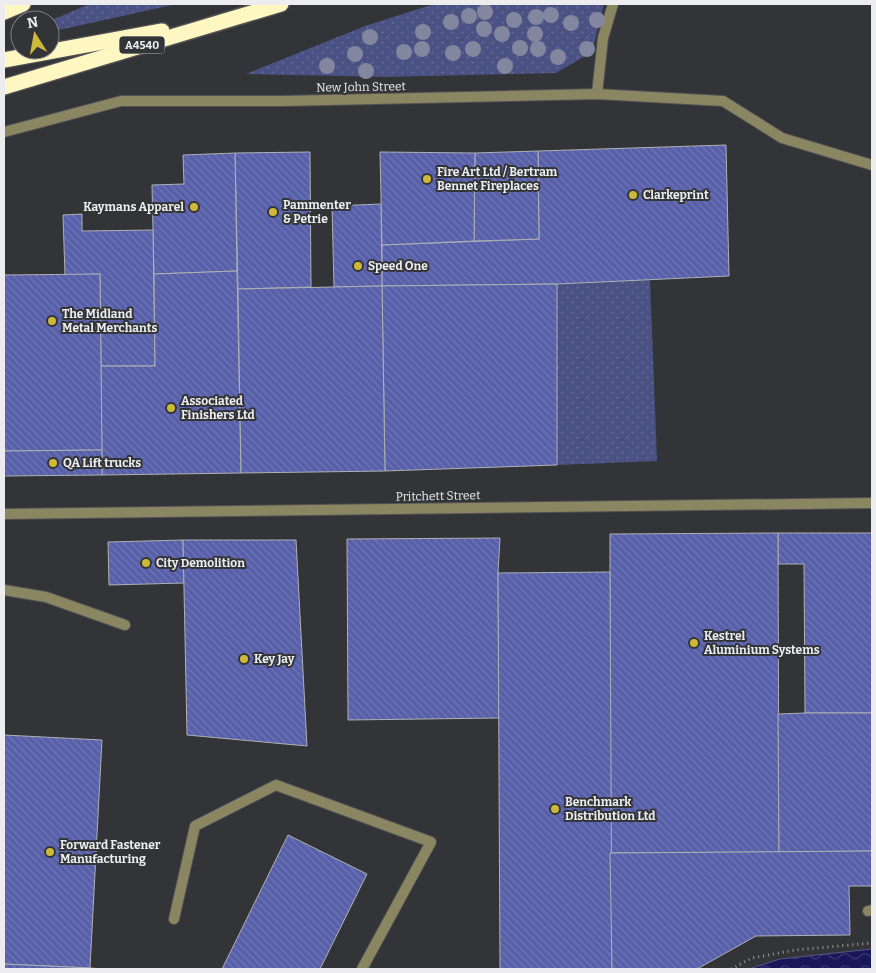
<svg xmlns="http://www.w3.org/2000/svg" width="876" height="973" font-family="Bitter,serif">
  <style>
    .grass { fill: url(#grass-dots) }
    .water { fill: url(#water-waves); stroke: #595787 }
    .building { fill: url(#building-back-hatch); stroke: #afb0b4 }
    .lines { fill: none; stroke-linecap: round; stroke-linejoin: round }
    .lane-casing { stroke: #515254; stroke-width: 12 }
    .street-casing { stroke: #515254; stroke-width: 12 }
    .highway-casing { stroke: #515254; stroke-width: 18 }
    .path { stroke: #999a9c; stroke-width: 3; stroke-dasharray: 1 4; stroke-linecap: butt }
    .lane { stroke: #8b8662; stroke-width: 10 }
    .street { stroke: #8b8662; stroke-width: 10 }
    .highway { stroke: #fff7c1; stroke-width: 15 }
    .tree { fill: #82879f }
    .poi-dot { fill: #ccb939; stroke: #333437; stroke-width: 2 }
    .labels { text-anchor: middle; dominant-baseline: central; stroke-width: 4; stroke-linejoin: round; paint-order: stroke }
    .shield { fill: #333437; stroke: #b5b6b8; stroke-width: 1 }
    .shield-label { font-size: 11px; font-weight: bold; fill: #ededef }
    .street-label { font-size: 12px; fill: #ededef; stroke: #333437 }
    .poi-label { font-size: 12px; font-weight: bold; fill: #ededef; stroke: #333437; text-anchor: start }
  </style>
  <defs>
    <pattern id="grass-dots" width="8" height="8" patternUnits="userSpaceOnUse" patternTransform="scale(1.25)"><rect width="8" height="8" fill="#4a5183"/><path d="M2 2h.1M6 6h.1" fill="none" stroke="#646a95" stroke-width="1.8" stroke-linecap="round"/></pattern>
    <pattern id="water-waves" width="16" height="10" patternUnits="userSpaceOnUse" patternTransform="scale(1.25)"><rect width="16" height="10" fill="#19175a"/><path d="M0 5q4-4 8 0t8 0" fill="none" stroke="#3b3972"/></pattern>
    <pattern id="building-back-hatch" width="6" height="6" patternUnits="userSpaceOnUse" patternTransform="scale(1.25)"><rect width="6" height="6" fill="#575fa9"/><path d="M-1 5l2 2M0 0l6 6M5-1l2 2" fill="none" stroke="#6f76b5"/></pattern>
  </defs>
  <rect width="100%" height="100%" fill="#333437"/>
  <g class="grass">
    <path d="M89,4H177L50,32V21Z"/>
    <path d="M434,4H604L592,52L556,73L386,77L246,74L365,26Z"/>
    <path d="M650,279L657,461L557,465V284Z"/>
  </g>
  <path class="water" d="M872,949V969H749L780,959Z"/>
  <g class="building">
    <path d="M726,145L729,276L557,284L382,286V245L539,239L538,151Z"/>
    <path d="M538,151L539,239L474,241L475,153Z"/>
    <path d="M310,152L311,287L238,289L235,153Z"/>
    <path d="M380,152L475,153L474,241L382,245Z"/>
    <path d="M235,153L237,271L154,274L152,185L184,184L183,155Z"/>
    <path d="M381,204L382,286L334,287L332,206Z"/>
    <path d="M82,214V231L153,230L155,366H101L100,274L65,275L63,215Z"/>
    <path d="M237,271L241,473L102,475L101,366H155L154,274Z"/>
    <path d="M100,274L102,450L4,451V275Z"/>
    <path d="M557,284V465L385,471L382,286Z"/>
    <path d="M382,286L385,471L241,473L238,289Z"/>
    <path d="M102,450V475L4,476V451Z"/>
    <path d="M778,533H872V713H805L804,564H778Z"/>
    <path d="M778,533L779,852L610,853V534Z"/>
    <path d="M500,538L498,573L499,718L348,720L347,539Z"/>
    <path d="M183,540L184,583L109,585L108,542Z"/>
    <path d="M183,540H296L307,746L187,735Z"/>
    <path d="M610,572L612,969H500L498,573Z"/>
    <path d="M805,713H872V851L779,852L778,714Z"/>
    <path d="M4,735L102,740L90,968L4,964Z"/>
    <path d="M288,835L367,874L320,969H222Z"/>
    <path d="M872,851V886H849L850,935L756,936L697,969H612L610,853Z"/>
    <path d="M4,964L90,968L102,969H4Z"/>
  </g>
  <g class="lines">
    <defs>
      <g id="lane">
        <path d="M723,101L782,138L872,165"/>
        <path d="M4,590L46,597L125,625"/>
        <path d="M868,911L872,910"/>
        <path d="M174,919L195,826L276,785L431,842L362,969"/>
      </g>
      <g id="street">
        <path d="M597,94L603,38L613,4"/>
        <path d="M4,132L121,101H283L597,94L723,101"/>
        <path d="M4,514L872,503"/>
      </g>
      <g id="highway">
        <path d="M4,12L23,4"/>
        <path d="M4,60L162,31"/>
        <path d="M4,87L281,4"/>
      </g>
    </defs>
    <use href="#lane" class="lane-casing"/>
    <use href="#street" class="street-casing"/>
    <use href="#highway" class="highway-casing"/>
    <path class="path" d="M731,969L752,958L795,950L872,943"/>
    <use href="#lane" class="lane"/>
    <use href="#street" class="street"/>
    <use href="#highway" class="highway"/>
  </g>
  <g class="tree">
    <circle cx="485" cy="12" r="8"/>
    <circle cx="551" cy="15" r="8"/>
    <circle cx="469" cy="16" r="8"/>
    <circle cx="536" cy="17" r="8"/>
    <circle cx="514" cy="20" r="8"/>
    <circle cx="597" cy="20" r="8"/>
    <circle cx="451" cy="22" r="8"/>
    <circle cx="571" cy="23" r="8"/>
    <circle cx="484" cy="29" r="8"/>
    <circle cx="423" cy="32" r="8"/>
    <circle cx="502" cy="34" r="8"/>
    <circle cx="535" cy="34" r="8"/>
    <circle cx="370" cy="37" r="8"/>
    <circle cx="520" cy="48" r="8"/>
    <circle cx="422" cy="49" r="8"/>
    <circle cx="473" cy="49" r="8"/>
    <circle cx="538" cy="49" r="8"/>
    <circle cx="587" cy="49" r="8"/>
    <circle cx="404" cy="52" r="8"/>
    <circle cx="453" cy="53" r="8"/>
    <circle cx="355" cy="54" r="8"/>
    <circle cx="558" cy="57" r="8"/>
    <circle cx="327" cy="66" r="8"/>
    <circle cx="505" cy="66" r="8"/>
    <circle cx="366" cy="71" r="8"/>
  </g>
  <g class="poi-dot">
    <circle cx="427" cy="179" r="5"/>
    <circle cx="633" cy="195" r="5"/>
    <circle cx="194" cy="207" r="5"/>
    <circle cx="273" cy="212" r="5"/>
    <circle cx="358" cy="266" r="5"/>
    <circle cx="52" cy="321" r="5"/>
    <circle cx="171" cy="408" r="5"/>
    <circle cx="53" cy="463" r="5"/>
    <circle cx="146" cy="563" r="5"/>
    <circle cx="694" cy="643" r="5"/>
    <circle cx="244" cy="659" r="5"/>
    <circle cx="555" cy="809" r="5"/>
    <circle cx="50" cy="852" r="5"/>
  </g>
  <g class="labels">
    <rect class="shield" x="119.5" y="36.5" width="45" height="17" rx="4"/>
    <g class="shield-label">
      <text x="142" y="45">A4540</text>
    </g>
    <g class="street-label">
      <text transform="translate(361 87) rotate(-1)">New John Street</text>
      <text transform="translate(438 496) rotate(-1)">Pritchett Street</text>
    </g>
    <g class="poi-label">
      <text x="437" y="172">Fire Art Ltd / Bertram<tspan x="437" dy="14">Bennet Fireplaces</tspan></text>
      <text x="643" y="195">Clarkeprint</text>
      <text x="283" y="205">Pammenter<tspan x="283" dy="14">&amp; Petrie</tspan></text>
      <text x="184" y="207" text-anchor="end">Kaymans Apparel</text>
      <text x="368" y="266">Speed One</text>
      <text x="62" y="314">The Midland<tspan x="62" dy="14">Metal Merchants</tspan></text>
      <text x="181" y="401">Associated<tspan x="181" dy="14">Finishers Ltd</tspan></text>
      <text x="63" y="463">QA Lift trucks</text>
      <text x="156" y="563">City Demolition</text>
      <text x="704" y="636">Kestrel<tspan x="704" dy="14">Aluminium Systems</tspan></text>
      <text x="254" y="659">Key Jay</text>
      <text x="565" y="802">Benchmark<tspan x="565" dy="14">Distribution Ltd</tspan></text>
      <text x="60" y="845">Forward Fastener<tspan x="60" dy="14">Manufacturing</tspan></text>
    </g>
  </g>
  <rect width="876" height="973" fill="none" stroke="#ededef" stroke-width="10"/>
  <g transform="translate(35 35) rotate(349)"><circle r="24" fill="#333437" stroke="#7d7e81"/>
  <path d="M0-4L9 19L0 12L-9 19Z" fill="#ccb939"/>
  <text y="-8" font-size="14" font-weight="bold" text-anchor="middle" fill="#ededef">N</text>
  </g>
</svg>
